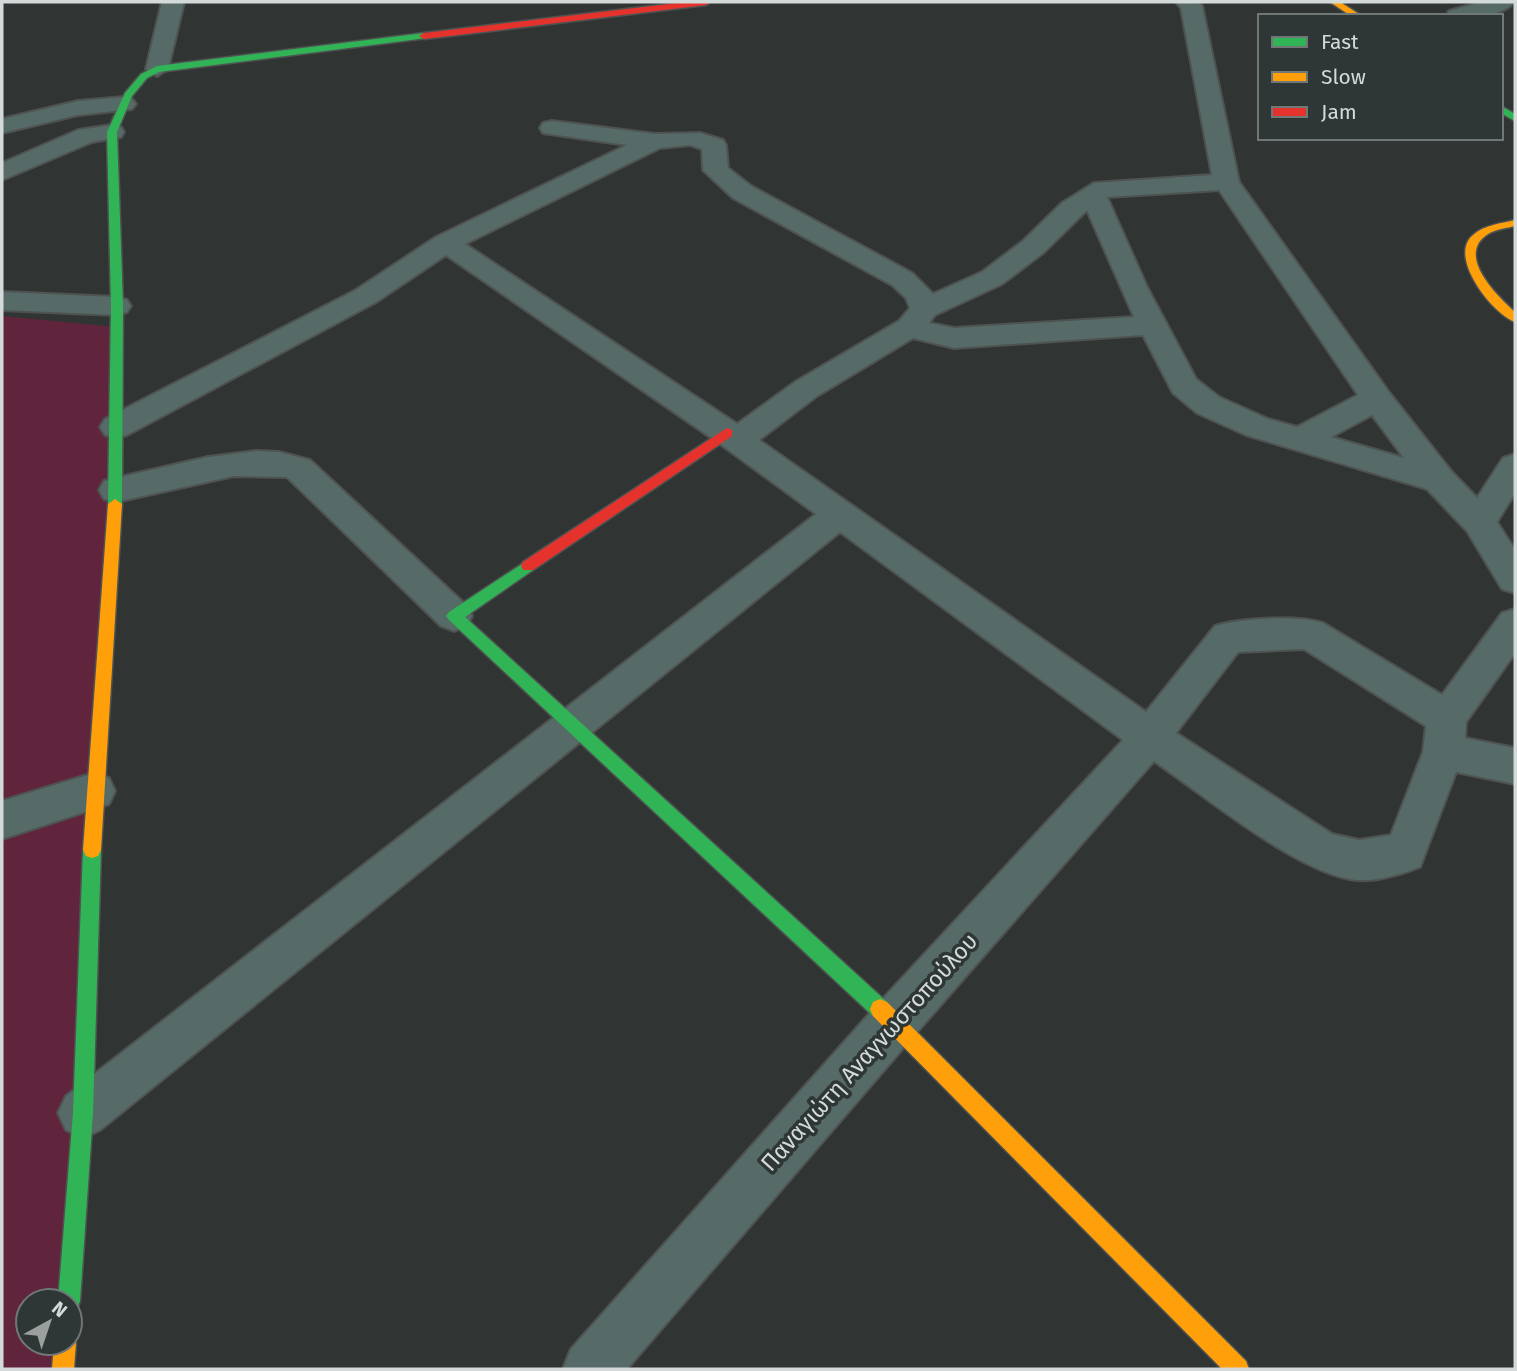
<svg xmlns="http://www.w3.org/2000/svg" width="1517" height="1371" font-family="'Fira Sans',sans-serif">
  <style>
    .green { fill: #60253c }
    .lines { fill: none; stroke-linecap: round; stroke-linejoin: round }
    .street-casing { stroke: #4e5251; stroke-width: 4 }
    .fast-casing { stroke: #4e5251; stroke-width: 3 }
    .slow-casing { stroke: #4e5251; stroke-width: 3 }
    .jam-casing { stroke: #4e5251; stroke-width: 3 }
    .street { fill: #566b67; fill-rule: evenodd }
    .fast { fill: #30b455; fill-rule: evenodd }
    .slow { fill: #ff9f0a; fill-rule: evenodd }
    .jam { fill: #e5322d; fill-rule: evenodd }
    .labels { text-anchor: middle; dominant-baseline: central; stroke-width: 7; stroke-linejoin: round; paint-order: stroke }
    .near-street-label { font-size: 23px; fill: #d4dad9; stroke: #2e3735 }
  </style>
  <rect width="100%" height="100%" fill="#303534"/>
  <path class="green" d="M2,316L116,327L69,1301H28V1343H65L63,1369H2Z"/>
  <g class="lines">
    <defs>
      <g id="street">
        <path d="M162,2H184L168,69L157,76L146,69Z"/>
        <path d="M1176,2H1199L1202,6L1239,182L1388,391L1451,471L1477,498L1503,458L1515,454V493L1497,522L1515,550V593L1502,589L1467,531L1427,489L1246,435L1197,413L1173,393L1143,335L954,348L913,338L817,396L759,440L1146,712L1215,626C1240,618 1298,615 1323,623L1442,695L1502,613L1515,609V653L1466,722L1465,738L1515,748V784L1456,772L1420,867C1402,874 1376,882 1357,880C1298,874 1205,796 1154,761L911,1039L627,1369H563L571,1349L877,1005L1123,740L840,532L100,1130L83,1138L66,1130L58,1113L66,1096L816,514L716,441L446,255L376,302L127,435L116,438L105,435L100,427L105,419L356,290L436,237L627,145L543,133L540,128L543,123L552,121L655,134L700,133L723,140L726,145L728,168L751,186L912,273L933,294L982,272L1023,241L1062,203L1094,183L1212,175L1181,8ZM690,145L702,149L703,170L733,198L892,285L906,298L910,308L899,321L795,382L737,424L465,244L660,148ZM1219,190L1358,395L1297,427L1268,419L1219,397L1196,379L1147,287L1107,197ZM1087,210L1134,317L954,328L929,323L935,315L1002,284L1043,253ZM1372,415L1404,458L1331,437ZM1304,649L1426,726L1423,752L1391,835L1359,840L1332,834L1176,733L1238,652Z"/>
        <path d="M1481,2H1514C1501,19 1466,16 1446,16L1449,11Z"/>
        <path d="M124,97L132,99L136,104L132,109L78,115L2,133V119L78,101Z"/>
        <path d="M112,125L121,127L124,132L121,137L92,142L2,180V163L78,130Z"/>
        <path d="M2,292L117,297L127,300L131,306L127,312L117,315L2,310Z"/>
        <path d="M257,451L279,452L310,460L467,606L472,616L467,626L454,631L441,626L287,477L234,476L116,502L104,499L99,490L104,481L116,478L208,457Z"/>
        <path d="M94,773L109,778L115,791L109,804L2,839V801Z"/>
      </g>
      <g id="fast">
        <path d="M424,33L427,34V38L159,72L147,78L132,96L117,132L123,306L122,504L120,508H110L108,504L111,306L107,132L125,93L141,74L157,66Z"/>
        <path d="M1501,106L1515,114V121L1501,113Z"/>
        <path d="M528,560L533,562L535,566L533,570L465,617L887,1002L890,1009L887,1016L880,1019L873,1016L449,620L446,616L449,612Z"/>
        <path d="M92,842L98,844L101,850L93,1113L80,1301L77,1309L70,1312V1301H58L73,1113L83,850L86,844Z"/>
      </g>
      <g id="slow">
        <path d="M1330,2H1340L1362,16H1351Z"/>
        <path d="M1515,220V226C1507,228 1496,229 1488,234C1455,255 1497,296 1515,312V322C1493,314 1451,261 1470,238C1482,225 1499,224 1515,220Z"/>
        <path d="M115,499L122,504L101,850L98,856L92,858L86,856L83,850L108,504Z"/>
        <path d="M880,999L887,1002L1246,1361L1249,1369H1222L873,1016L870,1009L873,1002Z"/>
        <path d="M70,1334L76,1343L74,1369H52L54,1343H70Z"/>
      </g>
      <g id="jam">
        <path d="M686,2H710L706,5L424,39L419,36L424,33Z"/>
        <path d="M727,428L732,430V436L533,570H523L521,566L523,562Z"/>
      </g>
    </defs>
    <use href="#street" class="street-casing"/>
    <use href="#fast" class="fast-casing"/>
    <use href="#slow" class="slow-casing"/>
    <use href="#jam" class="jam-casing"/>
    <use href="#street" class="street"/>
    <use href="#fast" class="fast"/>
    <use href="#slow" class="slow"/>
    <use href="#jam" class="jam"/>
  </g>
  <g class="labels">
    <g class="near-street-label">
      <text transform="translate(869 1052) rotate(-48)">Παναγιώτη Αναγνωστοπούλου</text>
    </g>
  </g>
  <rect width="1517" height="1371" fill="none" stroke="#d4dad9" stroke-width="7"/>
  <rect x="1258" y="14" width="245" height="126" fill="#2e3735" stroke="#707877" stroke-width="2"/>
  <rect x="1272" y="37" width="35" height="10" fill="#30b455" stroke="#707877" stroke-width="2"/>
  <text x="1321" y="49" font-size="21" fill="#d4dad9">Fast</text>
  <rect x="1272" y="72" width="35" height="10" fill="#ff9f0a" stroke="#707877" stroke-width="2"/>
  <text x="1321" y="84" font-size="21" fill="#d4dad9">Slow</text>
  <rect x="1272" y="107" width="35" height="10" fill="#e5322d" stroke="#707877" stroke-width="2"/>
  <text x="1321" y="119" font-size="21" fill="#d4dad9">Jam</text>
  <g transform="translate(49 1322) rotate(40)"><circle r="33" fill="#2e3735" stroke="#707877" stroke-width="2"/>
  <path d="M0-5L12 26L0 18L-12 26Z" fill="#9ba09f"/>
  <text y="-10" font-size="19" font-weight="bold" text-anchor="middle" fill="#d4dad9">N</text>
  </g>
</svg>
